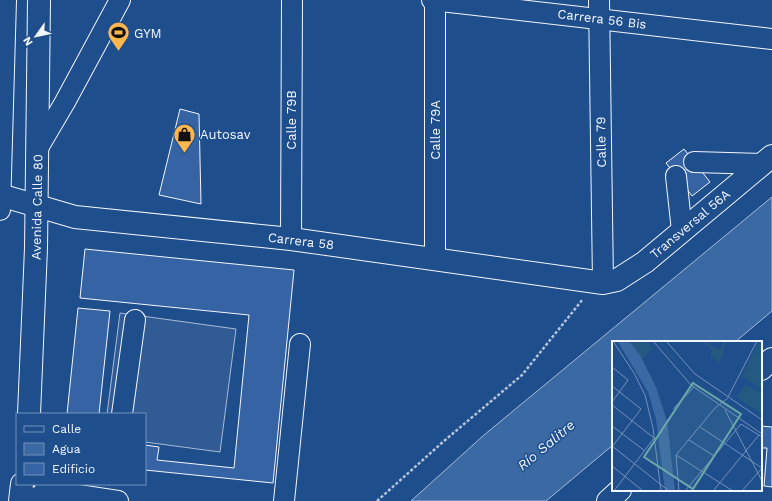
<svg xmlns="http://www.w3.org/2000/svg" width="772" height="501" font-family="'Work Sans',sans-serif">
  <style>
    .parking { fill: #305b95; stroke: #a8bbd7 }
    .water { fill: #3b69a3; stroke: #a8bbd7 }
    .building { fill: #3563a3; stroke: #f2f6ff }
    .lines { fill: none; stroke-linecap: round; stroke-linejoin: round }
    .minor-casing { stroke: #f2f6ff; stroke-width: 22 }
    .major-casing { stroke: #f2f6ff; stroke-width: 24 }
    .highway-casing { stroke: #f2f6ff; stroke-width: 24 }
    .path { stroke: #b3c4dc; stroke-width: 2.5; stroke-dasharray: 3 2; stroke-linecap: butt }
    .minor { stroke: #1f4e8c; stroke-width: 20 }
    .major { stroke: #1f4e8c; stroke-width: 22 }
    .highway { stroke: #1f4e8c; stroke-width: 22 }
    .labels { text-anchor: middle; dominant-baseline: central; stroke-width: 3; stroke-linejoin: round; paint-order: stroke }
    .street-label { font-size: 13px; fill: #f2f6ff; stroke: #1f4e8c }
    .poi-label { font-size: 13px; fill: #f2f6ff; stroke: #1f4e8c; text-anchor: start }
    .water-label { font-size: 14px; font-style: italic; fill: #f2f6ff; stroke: #1f4e8c }
    .inset-road { fill: none; stroke: #7391ba; stroke-width: 1 }
    .view { fill: #6aa9a8; fill-opacity: 0.15; stroke: #6aa9a8; stroke-width: 2 }
    .inset-edge { fill: none; stroke: #f2f6ff; stroke-width: 2 }
  </style>
  <rect width="100%" height="100%" fill="#1f4e8c"/>
  <path class="parking" d="M120,313L236,329L220,452L145,442V414H107Z"/>
  <path class="water" d="M772,197V311L735,342H613V445L546,501H411L484,435Z"/>
  <g class="building">
    <path d="M180,109L199,114L201,204L159,195Z"/>
    <path d="M684,149L710,182L692,196L666,163Z"/>
    <path d="M85,249L294,270L273,483L145,470V445L159,447L157,460L234,468L249,315L80,298Z"/>
    <path d="M78,308L110,311L99,414H67Z"/>
    <path d="M761,426L772,427V487L764,486L767,448H761Z"/>
  </g>
  <g class="lines">
    <defs>
      <g id="minor">
        <path d="M432,0L772,39"/>
        <path d="M599,0L603,283"/>
        <path d="M38,148L65,102L120,0"/>
        <path d="M694,162L763,164"/>
        <path d="M676,176L682,231"/>
        <path d="M0,210L6,0"/>
        <path d="M291,239L292,0"/>
        <path d="M435,260V0"/>
        <path d="M122,414L135,320"/>
        <path d="M45,484L58,492L118,501"/>
        <path d="M20,501L58,492"/>
        <path d="M284,501L300,344"/>
      </g>
      <g id="major">
        <path d="M0,195L75,217L291,239L603,283L617,280L645,262L772,156"/>
        <path d="M761,369L772,359"/>
        <path d="M608,501L620,490"/>
      </g>
      <g id="highway">
        <path d="M29,414L36,248L39,0"/>
        <path d="M20,501L22,484"/>
      </g>
    </defs>
    <use href="#minor" class="minor-casing"/>
    <use href="#major" class="major-casing"/>
    <use href="#highway" class="highway-casing"/>
    <path class="path" d="M377,501L444,441L522,375L583,299"/>
    <use href="#minor" class="minor"/>
    <use href="#major" class="major"/>
    <use href="#highway" class="highway"/>
  </g>
  <defs>
    <symbol id="stadium-pin" viewBox="-11 -11 22 30"><path d="M0 17L-7.5 6A9.5 9.5 0 1 1 7.5 6Z" fill="#ffb74d" stroke="#1f4e8c"/><path d="M0-5a6.5 5 0 1 0 0 10a6.5 5 0 1 0 0-10ZM-3.5-1.8h7v3.6h-7Z" fill="#111"/></symbol>
    <symbol id="shop-pin" viewBox="-11 -11 22 30"><path d="M0 17L-7.5 6A9.5 9.5 0 1 1 7.5 6Z" fill="#ffb74d" stroke="#1f4e8c"/><path d="M-5-2.5h2.3a2.7 3.5 0 0 1 5.4 0H5L5.5 6h-11ZM-1.5-2.5h3a1.5 2.3 0 0 0-3 0Z" fill="#111"/></symbol>
  </defs>
  <g fill-rule="evenodd">
    <use href="#stadium-pin" x="106" y="20" width="25" height="34"/>
    <use href="#shop-pin" x="172" y="122" width="25" height="34"/>
  </g>
  <g class="labels">
    <g class="street-label">
      <text transform="translate(602 19) rotate(7)">Carrera 56 Bis</text>
      <text transform="translate(291 120) rotate(-90)">Calle 79B</text>
      <text transform="translate(435 130) rotate(-90)">Calle 79A</text>
      <text transform="translate(601 142) rotate(-91)">Calle 79</text>
      <text transform="translate(37 207) rotate(-89)">Avenida Calle 80</text>
      <text transform="translate(690 224) rotate(-40)">Transversal 56A</text>
      <text transform="translate(301 241) rotate(7)">Carrera 58</text>
    </g>
    <g class="poi-label">
      <text x="134" y="33">GYM</text>
      <text x="200" y="134">Autosav</text>
    </g>
    <g class="water-label">
      <text transform="translate(546 445) rotate(-40)">Río Salitre</text>
    </g>
  </g>
  <g transform="translate(612 341)">
    <rect width="150" height="150" fill="#1f4e8c"/>
    <path d="M35,0L41,8L30,18L18,1ZM48,0L73,30L104,55L76,34L46,0ZM98,0L97,4L108,9L112,0H115L107,22L99,15L100,10L97,5L90,0ZM147,0H150V48L130,35ZM134,44L150,52L149,72L124,56Z" fill="#245a82"/>
    <path d="M6,1H18L28,14L44,46L55,80L63,150H53L44,78L36,51Z" fill="#3b69a3"/>
    <path class="inset-road" d="M1,0L22,32L33,54L41,87L49,150M41,0L79,44L150,93M54,0L83,33L150,79M0,26L16,39L0,61M0,45L29,68L0,106M116,56L145,0M0,64L42,97L2,150M61,68L82,46M113,69L150,140M0,85L33,110M88,86L150,127M77,99L102,115M0,105L57,150M64,114L121,150M0,125L31,150M67,150L64,114L103,67L116,57M73,150L129,83L150,96M101,150L147,94M130,150L150,127"/>
    <path class="view" d="M81,42L129,73L81,148L32,116Z"/>
    <rect width="150" height="150" class="inset-edge"/>
  </g>
  <rect x="16" y="413" width="130" height="72" fill="#1f4e8c" stroke="#7391ba"/>
  <rect x="24" y="426" width="20" height="6" fill="#1f4e8c" stroke="#7391ba"/>
  <text x="52" y="433" font-size="12" fill="#f2f6ff">Calle</text>
  <rect x="24" y="443" width="20" height="12" fill="#3b69a3" stroke="#7391ba"/>
  <text x="52" y="453" font-size="12" fill="#f2f6ff">Agua</text>
  <rect x="24" y="463" width="20" height="12" fill="#3563a3" stroke="#7391ba"/>
  <text x="52" y="473" font-size="12" fill="#f2f6ff">Edificio</text>
  <g transform="translate(36 36) rotate(237)" stroke="#1f4e8c" stroke-width="3" paint-order="stroke">
  <path d="M0-3L7 15L0 10L-7 15Z" fill="#f2f6ff"/>
  <text y="-6" font-size="11" font-weight="bold" text-anchor="middle" fill="#f2f6ff">N</text>
  </g>
</svg>
